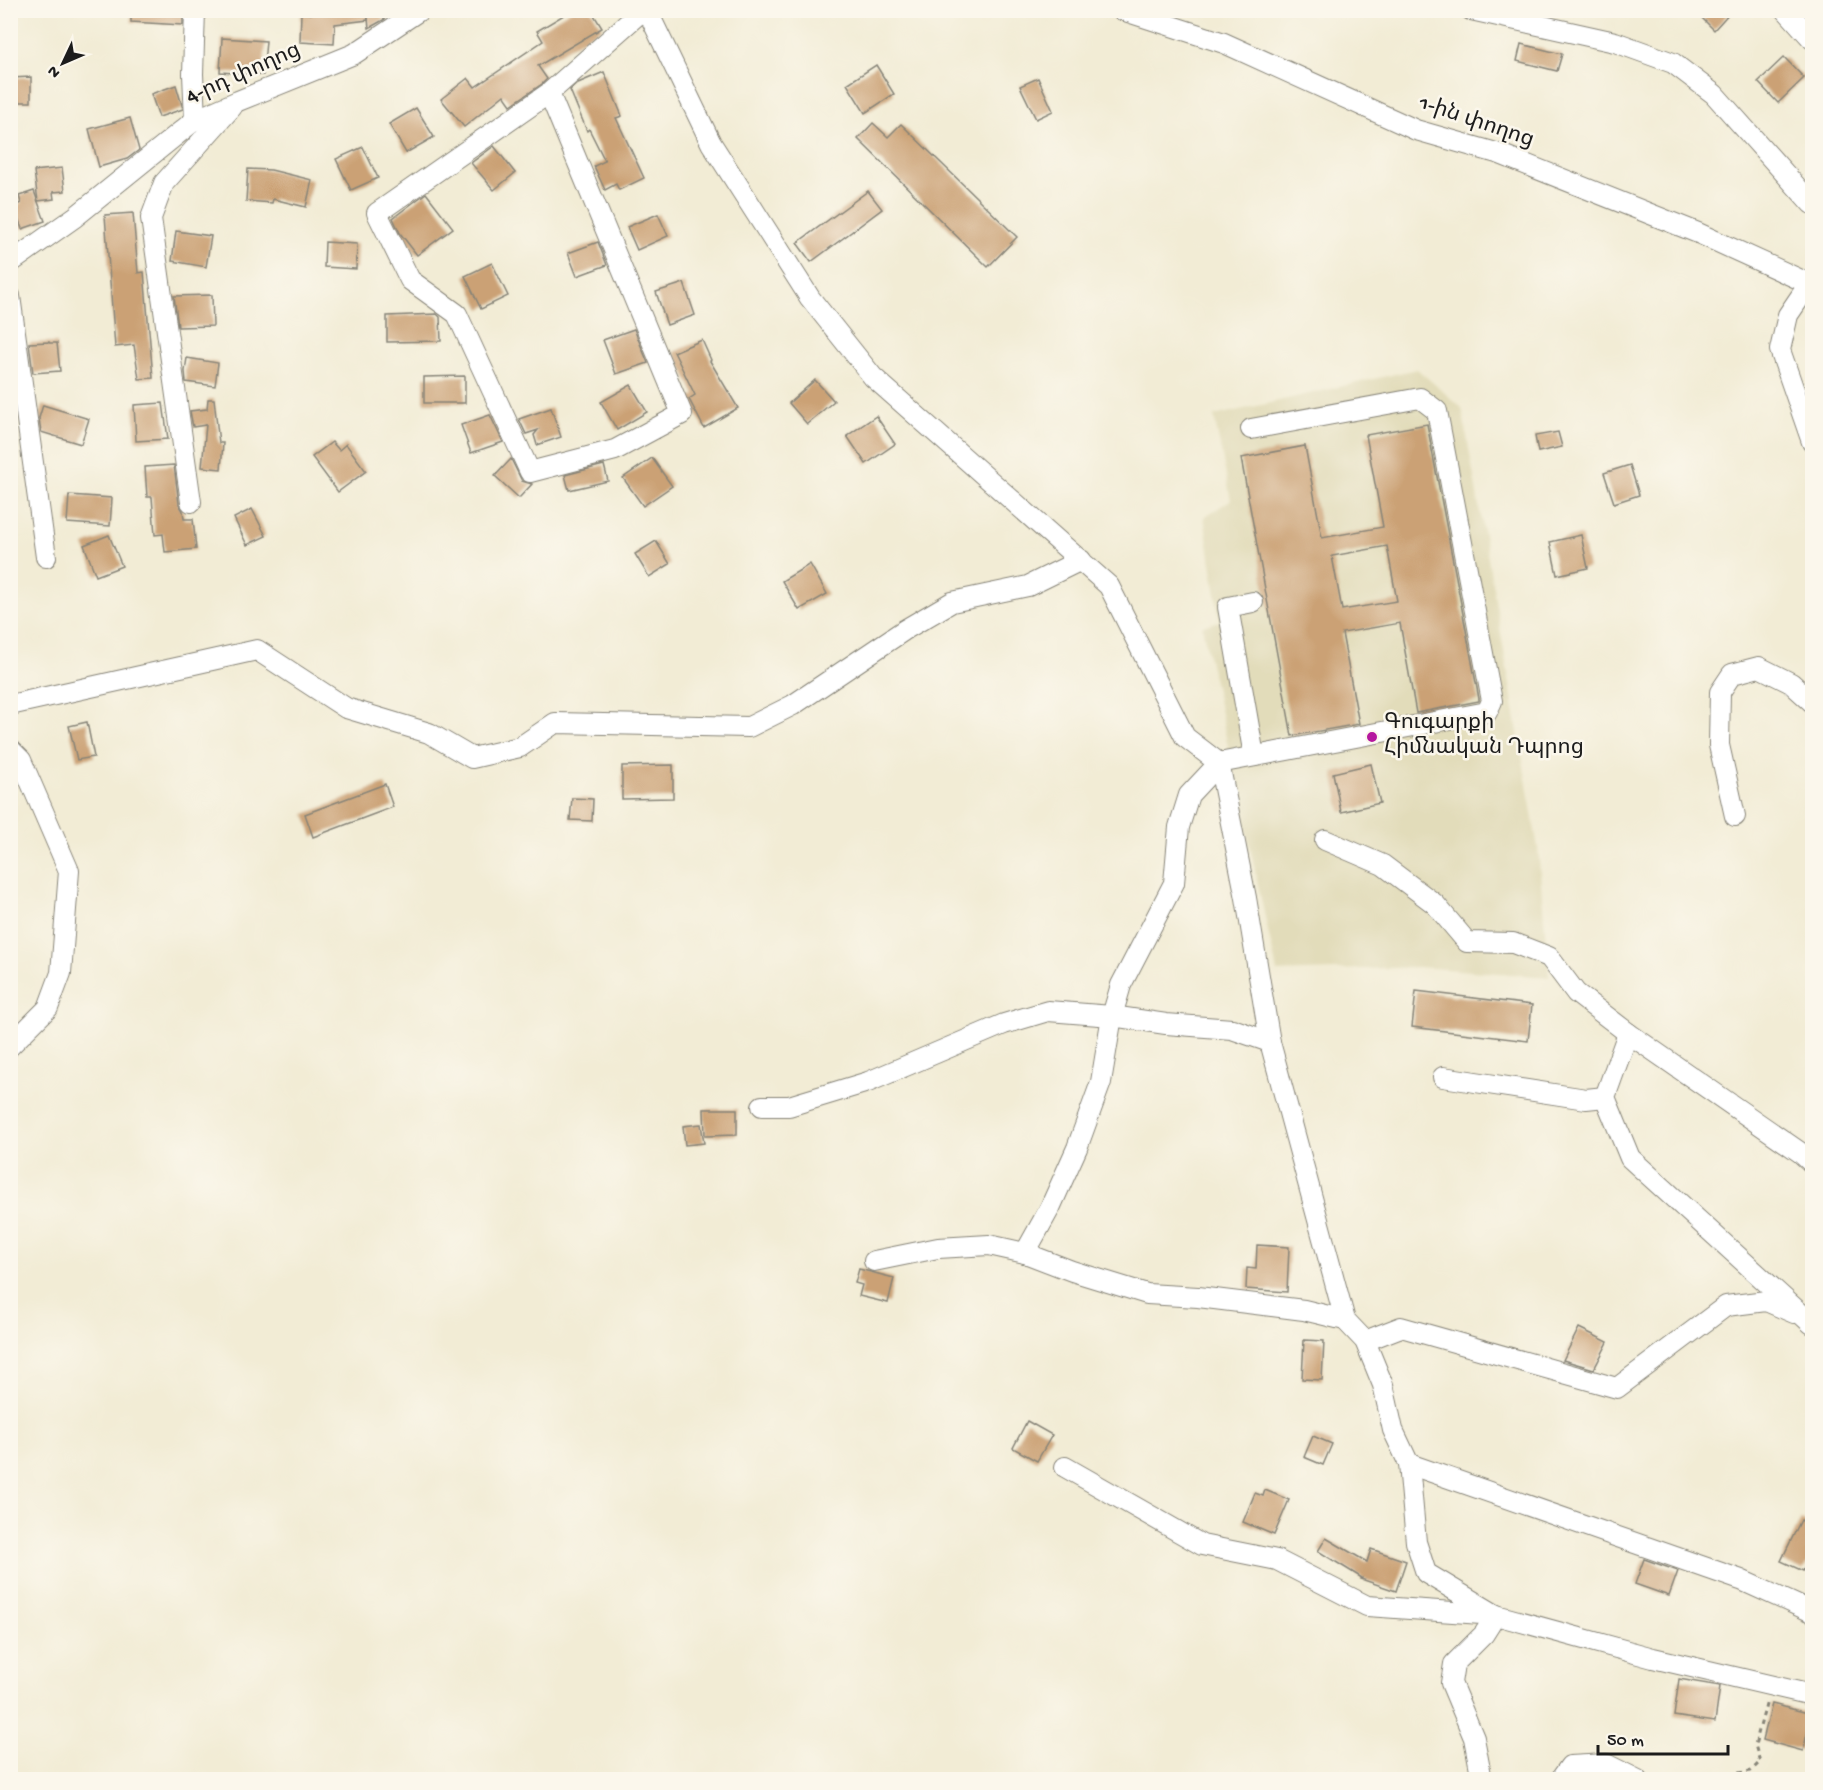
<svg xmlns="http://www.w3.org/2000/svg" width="1823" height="1790" font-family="'Gochi Hand','Noto Sans Armenian',sans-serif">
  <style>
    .built { fill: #e2dcba }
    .building { fill: #cba174; fill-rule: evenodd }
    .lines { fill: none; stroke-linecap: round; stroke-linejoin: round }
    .minor-casing { stroke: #878478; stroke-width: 22 }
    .path { stroke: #878478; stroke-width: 3; stroke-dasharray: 4.5 4.5; stroke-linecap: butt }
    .minor { stroke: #fff; stroke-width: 20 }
    .poi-dot { fill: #b5179e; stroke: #fbf7ec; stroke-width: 2 }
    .labels { text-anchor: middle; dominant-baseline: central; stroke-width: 5; stroke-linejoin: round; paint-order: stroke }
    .street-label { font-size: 22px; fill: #1c1c1c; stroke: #fbf7ec }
    .poi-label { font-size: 22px; fill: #1c1c1c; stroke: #fbf7ec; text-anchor: start }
  </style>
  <rect width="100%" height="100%" fill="#fbf7ec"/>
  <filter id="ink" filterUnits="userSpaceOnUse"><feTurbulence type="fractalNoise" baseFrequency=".0167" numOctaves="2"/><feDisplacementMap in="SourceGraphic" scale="12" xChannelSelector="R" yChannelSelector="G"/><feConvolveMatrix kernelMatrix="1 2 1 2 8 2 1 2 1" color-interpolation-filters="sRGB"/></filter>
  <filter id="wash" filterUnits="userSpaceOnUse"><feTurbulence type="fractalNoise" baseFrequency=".008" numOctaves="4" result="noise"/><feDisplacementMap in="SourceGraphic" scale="24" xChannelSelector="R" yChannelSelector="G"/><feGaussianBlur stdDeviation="1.35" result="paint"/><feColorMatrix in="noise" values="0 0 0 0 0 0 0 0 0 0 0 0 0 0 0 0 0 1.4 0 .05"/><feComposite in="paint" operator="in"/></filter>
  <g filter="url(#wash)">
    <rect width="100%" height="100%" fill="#f2ecd5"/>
    <path class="built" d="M1417,369L1462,408L1538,848L1549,977L1419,967L1277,972L1202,626L1220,621L1204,517L1231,500L1214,416Z"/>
    <g id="blocks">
      <g class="building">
        <path d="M131,10H183V25L131,22Z"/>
        <path d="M311,10H367L368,20L335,24L334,44L300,42L301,13L311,14Z"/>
        <path d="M367,10H384L385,19L369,28Z"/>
        <path d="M572,10H591L602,28L538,66L547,79L542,84L511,105L504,95L464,127L441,99L468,78L475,87L543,41L537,31Z"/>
        <path d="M1694,10H1732L1714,30Z"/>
        <path d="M222,38L266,41L263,75L220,72Z"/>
        <path d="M1521,44L1562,54L1557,71L1517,61Z"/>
        <path d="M1784,57L1804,78L1778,103L1758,82Z"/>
        <path d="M876,65L894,94L865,113L847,84Z"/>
        <path d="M604,72L622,116L616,118L644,178L619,190L616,184L605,190L594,166L605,161L589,129L587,131L570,90L578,83Z"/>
        <path d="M31,77V102H10V78Z"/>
        <path d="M1038,78L1053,111L1036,119L1020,86Z"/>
        <path d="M176,85L183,109L159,117L151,94Z"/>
        <path d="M416,108L434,137L406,153L389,124Z"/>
        <path d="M130,118L139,150L127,159L99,167L89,129Z"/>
        <path d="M873,123L888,137L901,124L1017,237L988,267L858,139Z"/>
        <path d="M494,146L515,173L494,190L471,163Z"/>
        <path d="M363,147L378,178L351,190L336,159Z"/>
        <path d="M62,168L65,191L53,192L54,199L38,201L34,171Z"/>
        <path d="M248,169L271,170L312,180L306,207L273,199L272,203L246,201Z"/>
        <path d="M34,191L45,221L22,229L14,206L21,203L19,196Z"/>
        <path d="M868,191L882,209L811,262L797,243Z"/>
        <path d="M426,193L453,228L417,255L400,233L393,218Z"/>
        <path d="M133,213L138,273L144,272L153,378L139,379L134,345L115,347L105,215Z"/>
        <path d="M658,214L668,236L637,250L627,227Z"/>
        <path d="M176,231L211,236L206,267L172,261Z"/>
        <path d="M325,242L357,244L356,269L324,267Z"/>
        <path d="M598,242L607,265L577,276L568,253Z"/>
        <path d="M492,263L508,296L481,309L465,276Z"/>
        <path d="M684,283L695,315L667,325L656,292Z"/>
        <path d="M212,295L213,326L178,327L174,296Z"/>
        <path d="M437,314L440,317L441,341L387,342V316Z"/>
        <path d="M634,329L648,363L616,374L603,340Z"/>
        <path d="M702,340L711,360L710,361L738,408L704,428L689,399L695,395L674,352Z"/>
        <path d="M49,342V343H57L60,371L33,373L29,343Z"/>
        <path d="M187,358L218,363L215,386L186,382L185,371Z"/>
        <path d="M465,376V403H424V377Z"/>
        <path d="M815,380L834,401L807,424L789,403Z"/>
        <path d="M631,385L647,412L617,430L601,402Z"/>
        <path d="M208,399H214L219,443H223L221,469L202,467L206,425L193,427L190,411L207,409Z"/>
        <path d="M163,403L168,439L136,441L134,405Z"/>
        <path d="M43,405L89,419L81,444L41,432L39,418Z"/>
        <path d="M551,408L561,437L537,445L534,435L538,430L526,434L519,419Z"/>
        <path d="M490,415L503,442L471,453L461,425Z"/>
        <path d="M876,416L895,444L866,464L847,436Z"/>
        <path d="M1427,424L1479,699V701L1416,713L1400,623L1342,633L1359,724L1292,736L1241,458L1305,446L1322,538L1383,527L1366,435ZM1387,546L1397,601L1342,610L1332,556Z"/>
        <path d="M1558,432L1562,447L1538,452L1535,436Z"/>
        <path d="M332,442L339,450L346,444L366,471L338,492L312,457Z"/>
        <path d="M652,458L672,486L643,506L623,478Z"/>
        <path d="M511,459L522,481L532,484L519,498L495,476Z"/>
        <path d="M174,465L179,504L183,511L184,519H193L196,549L165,552L163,534L155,535L152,497H147L145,467Z"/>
        <path d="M604,465L608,481L569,490L565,475Z"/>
        <path d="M1630,465L1639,495L1614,503L1604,473Z"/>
        <path d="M69,495L112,498L110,526L67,523Z"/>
        <path d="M252,509L266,536L247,545L234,518Z"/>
        <path d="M109,535L122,566L96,576L84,545Z"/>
        <path d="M1581,535L1588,568L1557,575L1550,542Z"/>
        <path d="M656,541L670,564L649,577L635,554Z"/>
        <path d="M810,564L827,594L799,610L782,581Z"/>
        <path d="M87,722L94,757L77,760L69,726Z"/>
        <path d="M1371,764L1380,803L1341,812L1333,773Z"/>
        <path d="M673,765V798L622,799V766Z"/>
        <path d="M385,784L393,807L313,837L305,814Z"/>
        <path d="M572,798L593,799L592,821L570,820Z"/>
        <path d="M1416,991L1532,1005L1528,1041L1412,1027Z"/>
        <path d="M704,1109H737V1135L705,1136Z"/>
        <path d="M701,1124L704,1143L685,1145L683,1126Z"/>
        <path d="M1257,1245L1289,1247L1287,1292L1246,1289L1247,1268L1256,1269Z"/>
        <path d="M859,1269L894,1278L888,1303L859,1296L862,1285L855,1283Z"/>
        <path d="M1579,1328L1608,1342L1594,1369L1563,1360Z"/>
        <path d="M1304,1340L1324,1341L1322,1380L1302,1379Z"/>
        <path d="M1027,1421L1052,1435L1037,1461L1013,1448Z"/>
        <path d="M1313,1436L1332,1444L1323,1465L1304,1457Z"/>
        <path d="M1265,1490L1289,1500L1274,1535L1243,1522L1255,1493L1263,1496Z"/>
        <path d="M1801,1520L1812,1526V1553L1803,1571L1781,1561Z"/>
        <path d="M1326,1538L1367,1562L1371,1549L1406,1561L1396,1591L1361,1579L1362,1578L1318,1551Z"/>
        <path d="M1644,1559L1678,1571L1669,1596L1635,1584Z"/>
        <path d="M1679,1679L1720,1686L1715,1722L1674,1716Z"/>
        <path d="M1772,1704L1812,1714L1803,1751L1763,1740Z"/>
      </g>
    </g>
  </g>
  <g filter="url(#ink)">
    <use href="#blocks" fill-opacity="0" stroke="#878478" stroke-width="1.5"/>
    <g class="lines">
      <defs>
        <g id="minor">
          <path d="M195,10L193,74L195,120"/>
          <path d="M647,10L711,143L810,298L873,377L1109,586L1185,737L1219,763L1246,898L1270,1042L1345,1320L1365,1341L1383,1385L1393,1430L1409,1464L1416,1542L1426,1573L1496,1615L1484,1634L1454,1664L1451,1683L1474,1738L1482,1780"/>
          <path d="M1122,10L1224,43L1416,130L1500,154L1698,233L1812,285"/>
          <path d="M1471,10L1615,42L1673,63L1714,94L1812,204"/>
          <path d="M1786,10L1812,39"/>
          <path d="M549,93L682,414L615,450L530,472L457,314L410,280L377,213L549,93L643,10"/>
          <path d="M10,263L75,217L195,120L238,101L354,54L420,10"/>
          <path d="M1809,284L1788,315L1780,350L1812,442"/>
          <path d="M10,296L46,557"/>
          <path d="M191,502L151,218L164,183L232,107"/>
          <path d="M1253,602L1228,607L1254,756"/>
          <path d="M10,705L257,650L346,708L429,733L472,758L520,747L555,723L749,727L793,705L906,629L952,602L1028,586L1081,560"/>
          <path d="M10,749L21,760L69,871L61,973L48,1008L10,1046"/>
          <path d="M1735,816L1719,745L1720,692L1732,674L1759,667L1791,683L1812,702"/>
          <path d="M1325,840L1383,865L1435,904L1467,942L1513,943L1549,957L1576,993L1628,1033"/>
          <path d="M1443,1077L1586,1099L1605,1097"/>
          <path d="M762,1106H789L868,1082L1004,1024L1048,1011L1112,1016L1166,1024L1232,1029L1270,1042"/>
          <path d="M1812,1163L1801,1153L1628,1033L1605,1097L1630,1158L1812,1324"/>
          <path d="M1025,1253L1050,1208L1077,1148L1101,1082L1112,1016L1121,985L1174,883L1179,827L1189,795L1219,763L1487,712L1492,701L1437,411L1420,398L1251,429"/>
          <path d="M874,1261L938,1248L989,1245L1025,1253L1072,1271L1147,1294L1198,1297L1304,1310L1345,1320"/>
          <path d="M1365,1341L1401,1327L1617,1388L1726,1306L1766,1301L1794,1313"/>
          <path d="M1409,1464L1741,1580L1812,1612"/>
          <path d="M1065,1467L1202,1545L1277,1560L1367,1606L1496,1615L1653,1658L1812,1695"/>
          <path d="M1560,1780L1570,1766L1606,1764L1638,1780"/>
        </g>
      </defs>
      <use href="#minor" class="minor-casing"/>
      <path class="path" d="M1733,1780L1738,1773L1751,1771L1760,1762L1755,1745L1767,1701"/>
      <use href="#minor" class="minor"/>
    </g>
  </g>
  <circle class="poi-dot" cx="1372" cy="737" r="6"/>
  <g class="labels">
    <g class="street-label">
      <text transform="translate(244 75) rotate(-24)">4-րդ փողոց</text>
      <text transform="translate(1476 123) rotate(19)">1-ին փողոց</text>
    </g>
    <g class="poi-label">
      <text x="1384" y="724">Գուգարքի<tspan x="1384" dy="25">Հիմնական Դպրոց</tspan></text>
    </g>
  </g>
  <rect width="1823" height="1790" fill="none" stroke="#fbf7ec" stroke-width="36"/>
  <g transform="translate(63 63) rotate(226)" stroke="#fbf7ec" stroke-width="4.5" paint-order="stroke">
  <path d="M0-4.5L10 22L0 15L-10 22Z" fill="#1c1c1c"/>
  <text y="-9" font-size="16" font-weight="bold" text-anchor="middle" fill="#1c1c1c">N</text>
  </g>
  <path d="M1598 1745v9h130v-9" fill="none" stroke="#1c1c1c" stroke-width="3"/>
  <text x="1607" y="1745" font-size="18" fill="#1c1c1c" stroke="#fbf7ec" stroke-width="4.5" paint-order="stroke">50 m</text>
</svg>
